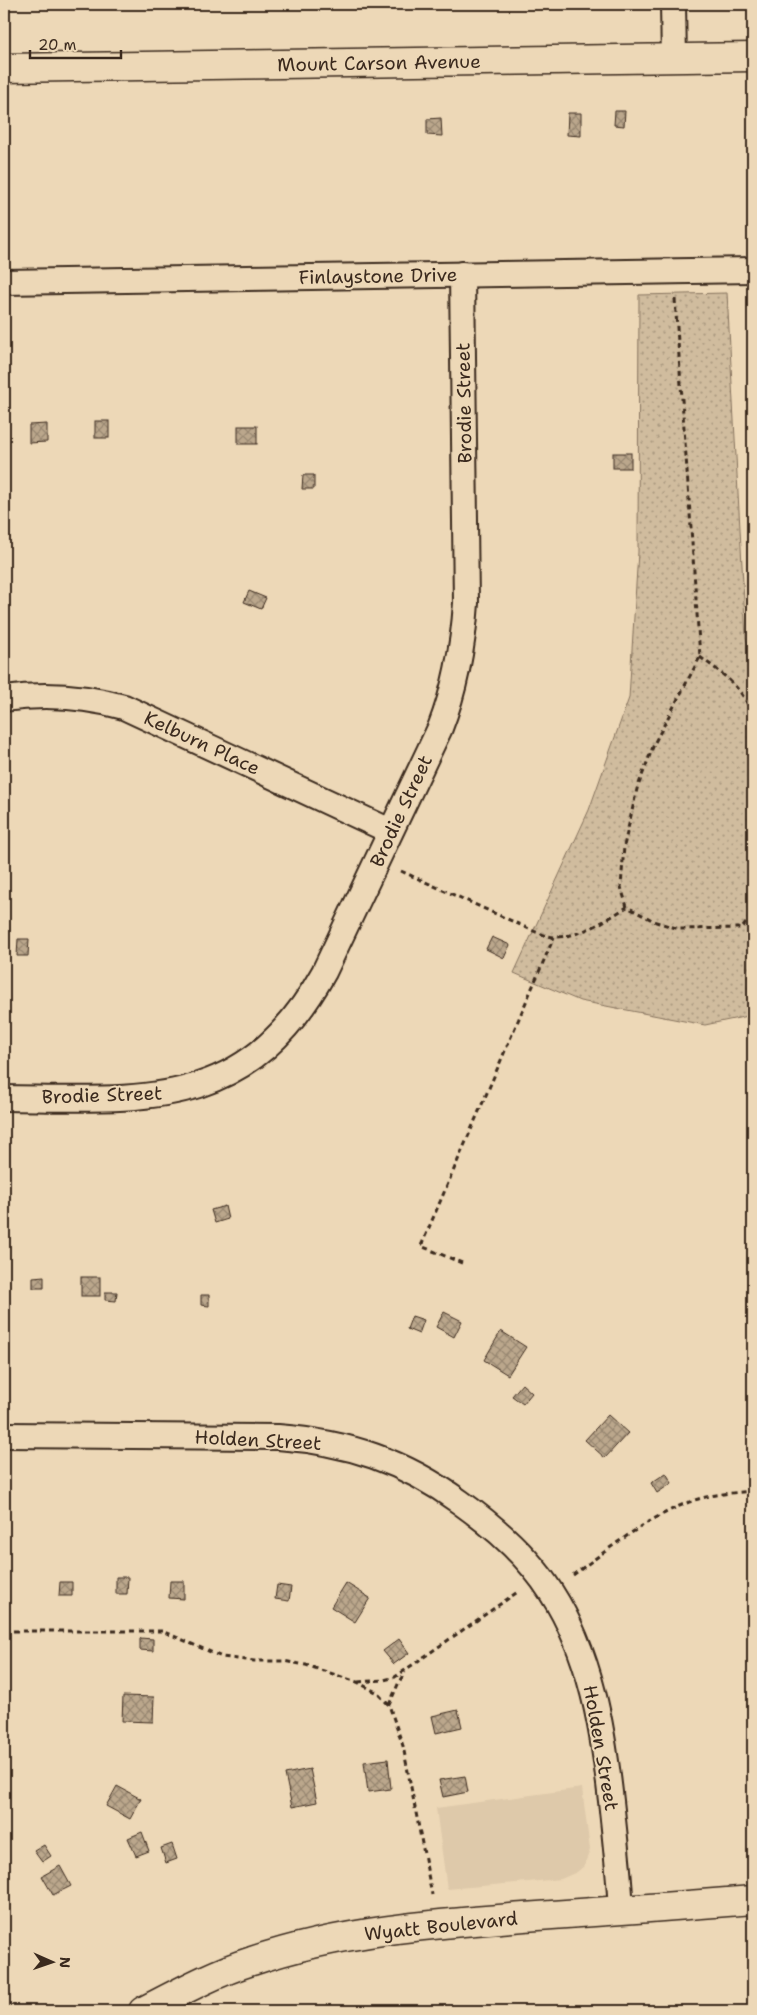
<svg xmlns="http://www.w3.org/2000/svg" width="757" height="2015" font-family="'Shantell Sans',sans-serif">
  <style>
    .built { fill: #dec9aa }
    .grass { fill: url(#grass-dots); stroke: #86735e }
    .building { fill: url(#building-cross-hatch); stroke: #3b2a1e }
    .lines { fill: none; stroke-linecap: round; stroke-linejoin: round }
    .minor-casing { stroke: #3b2a1e; stroke-width: 28 }
    .tertiary-casing { stroke: #3b2a1e; stroke-width: 31 }
    .secondary-casing { stroke: #3b2a1e; stroke-width: 31 }
    .path { stroke: #3b2a1e; stroke-width: 3; stroke-dasharray: 5 4; stroke-linecap: butt }
    .minor { stroke: #edd8b7; stroke-width: 24 }
    .tertiary { stroke: #edd8b7; stroke-width: 28 }
    .secondary { stroke: #edd8b7; stroke-width: 28 }
    .labels { text-anchor: middle; dominant-baseline: central; stroke-width: 4; stroke-linejoin: round; paint-order: stroke }
    .street-label { font-size: 19px; fill: #3b2a1e; stroke: #edd8b7 }
  </style>
  <defs>
    <pattern id="grass-dots" width="8" height="8" patternUnits="userSpaceOnUse" patternTransform="scale(1.25)"><rect width="8" height="8" fill="#d0bc9e"/><path d="M2 2h.1M6 6h.1" fill="none" stroke="#aa9980" stroke-width="1.8" stroke-linecap="round"/></pattern>
    <pattern id="building-cross-hatch" width="8" height="8" patternUnits="userSpaceOnUse" patternTransform="scale(1.25)"><rect width="8" height="8" fill="#bba78c"/><path d="M0 0l8 8M0 8l8-8" fill="none" stroke="#998872"/></pattern>
  </defs>
  <rect width="100%" height="100%" fill="#edd8b7"/>
  <filter id="ink" filterUnits="userSpaceOnUse"><feTurbulence type="fractalNoise" baseFrequency=".02" numOctaves="2"/><feDisplacementMap in="SourceGraphic" scale="10" xChannelSelector="R" yChannelSelector="G"/><feConvolveMatrix kernelMatrix="1 2 1 2 8 2 1 2 1" color-interpolation-filters="sRGB"/></filter>
  <g filter="url(#ink)">
    <path class="built" d="M582,1788L590,1850L584,1866L577,1872L561,1879L447,1889L436,1808Z"/>
    <path class="grass" d="M727,293L746,638L753,659V1015L705,1025L580,1001L514,973L589,810L629,698L638,552L639,295Z"/>
    <g class="building">
      <path d="M615,111H625L624,126L614,125Z"/>
      <path d="M568,113H581V136L567,135Z"/>
      <path d="M441,118L442,136L427,135V119Z"/>
      <rect x="95" y="421" width="14" height="17"/>
      <path d="M47,424V442L29,443V425Z"/>
      <rect x="238" y="426" width="19" height="18"/>
      <rect x="613" y="453" width="18" height="15"/>
      <path d="M303,475H314V489H302Z"/>
      <path d="M249,591L266,598L261,609L244,602Z"/>
      <path d="M492,937L510,945L504,958L486,949Z"/>
      <path d="M18,939H29L28,956H17Z"/>
      <path d="M225,1206L228,1219L215,1223L211,1210Z"/>
      <path d="M44,1276V1288H33V1277Z"/>
      <rect x="81" y="1277" width="19" height="19"/>
      <path d="M105,1292H117L116,1301L105,1300Z"/>
      <path d="M201,1295H209V1306L201,1305Z"/>
      <path d="M444,1312L462,1321L454,1337L436,1327Z"/>
      <path d="M412,1316L424,1320L419,1334L407,1329Z"/>
      <path d="M501,1331L526,1347L508,1375L484,1360Z"/>
      <path d="M522,1384L532,1393L523,1404L512,1396Z"/>
      <path d="M608,1415L628,1433L605,1458L585,1440Z"/>
      <path d="M666,1473L672,1483L657,1493L651,1483Z"/>
      <path d="M116,1577H128L127,1594H116Z"/>
      <path d="M170,1581H184V1599L169,1598Z"/>
      <path d="M60,1582H72V1596H59Z"/>
      <path d="M346,1583L370,1598L355,1622L331,1607Z"/>
      <path d="M277,1585L291,1587L289,1601L275,1599Z"/>
      <path d="M140,1638L153,1639V1651L140,1650Z"/>
      <path d="M399,1639L409,1653L394,1664L383,1651Z"/>
      <path d="M123,1696L154,1697L153,1722L122,1721Z"/>
      <path d="M458,1710L462,1727L436,1733L432,1716Z"/>
      <path d="M388,1759L391,1789L368,1792L364,1762Z"/>
      <path d="M310,1769L317,1802L292,1807L285,1774Z"/>
      <path d="M465,1776L468,1792L443,1797L439,1780Z"/>
      <path d="M117,1786L141,1799L130,1819L106,1806Z"/>
      <path d="M142,1832L149,1851L136,1856L128,1838Z"/>
      <path d="M172,1844L177,1859L166,1863L161,1848Z"/>
      <path d="M44,1845L51,1856L42,1862L34,1851Z"/>
      <path d="M60,1866L71,1886L53,1895L42,1876Z"/>
    </g>
    <g class="lines">
      <defs>
        <g id="minor">
          <path d="M673,4L674,59"/>
          <path d="M4,282L753,270"/>
          <path d="M4,699C45,693 85,696 124,707L390,831"/>
          <path d="M4,1098C144,1099 246,1113 324,972L440,728C456,687 463,647 466,603L462,274"/>
          <path d="M4,1435L278,1437C347,1442 404,1461 460,1502C495,1527 528,1556 551,1592C591,1654 603,1729 611,1801C615,1837 619,1873 621,1910"/>
        </g>
        <path id="tertiary" d="M143,2011C178,1993 214,1973 252,1961C340,1931 432,1924 524,1917C600,1912 677,1906 753,1900"/>
        <path id="secondary" d="M4,68L753,57"/>
      </defs>
      <use href="#minor" class="minor-casing"/>
      <use href="#tertiary" class="tertiary-casing"/>
      <use href="#secondary" class="secondary-casing"/>
      <g class="path">
        <path d="M675,299L700,657L654,744L637,789L624,846L621,887L627,907L656,922L679,929L742,928L753,914"/>
        <path d="M700,657C723,674 748,691 753,721"/>
        <path d="M401,871L536,932C542,934 549,937 555,937C581,937 606,920 627,907"/>
        <path d="M462,1263L421,1246L554,937"/>
        <path d="M573,1575C610,1548 648,1517 692,1501C711,1494 733,1493 753,1491"/>
        <path d="M4,1631H162L222,1657L254,1661H283L306,1665L357,1682L376,1692L389,1705L403,1746L432,1895"/>
        <path d="M358,1682L384,1680L395,1677L519,1591"/>
        <path d="M389,1705L399,1682L405,1672"/>
      </g>
      <use href="#minor" class="minor"/>
      <use href="#tertiary" class="tertiary"/>
      <use href="#secondary" class="secondary"/>
    </g>
  </g>
  <g class="labels">
    <g class="street-label">
      <text transform="translate(379 63) rotate(-1)">Mount Carson Avenue</text>
      <text transform="translate(378 276) rotate(-1)">Finlaystone Drive</text>
      <text transform="translate(464 403) rotate(-91)">Brodie Street</text>
      <text transform="translate(202 743) rotate(25)">Kelburn Place</text>
      <text transform="translate(401 811) rotate(-65)">Brodie Street</text>
      <text transform="translate(102 1095) rotate(-2)">Brodie Street</text>
      <text transform="translate(258 1440) rotate(3)">Holden Street</text>
      <text transform="translate(601 1748) rotate(80)">Holden Street</text>
      <text transform="translate(441 1926) rotate(-6)">Wyatt Boulevard</text>
    </g>
  </g>
  <rect width="757" height="2015" fill="none" stroke="#edd8b7" stroke-width="20"/>
  <rect x="10" y="10" width="737" height="1995" fill="none" stroke="#3b2a1e" stroke-width="2" filter="url(#ink)"/>
  <g transform="translate(52 1962) rotate(92)" stroke="#edd8b7" stroke-width="4" paint-order="stroke">
  <path d="M0-4L9 19L0 12L-9 19Z" fill="#3b2a1e"/>
  <text y="-8" font-size="14" font-weight="bold" text-anchor="middle" fill="#3b2a1e">N</text>
  </g>
  <path d="M30 50v8h91v-8" fill="none" stroke="#3b2a1e" stroke-width="2.5"/>
  <text x="38" y="50" font-size="15" fill="#3b2a1e" stroke="#edd8b7" stroke-width="4" paint-order="stroke">20 m</text>
</svg>
